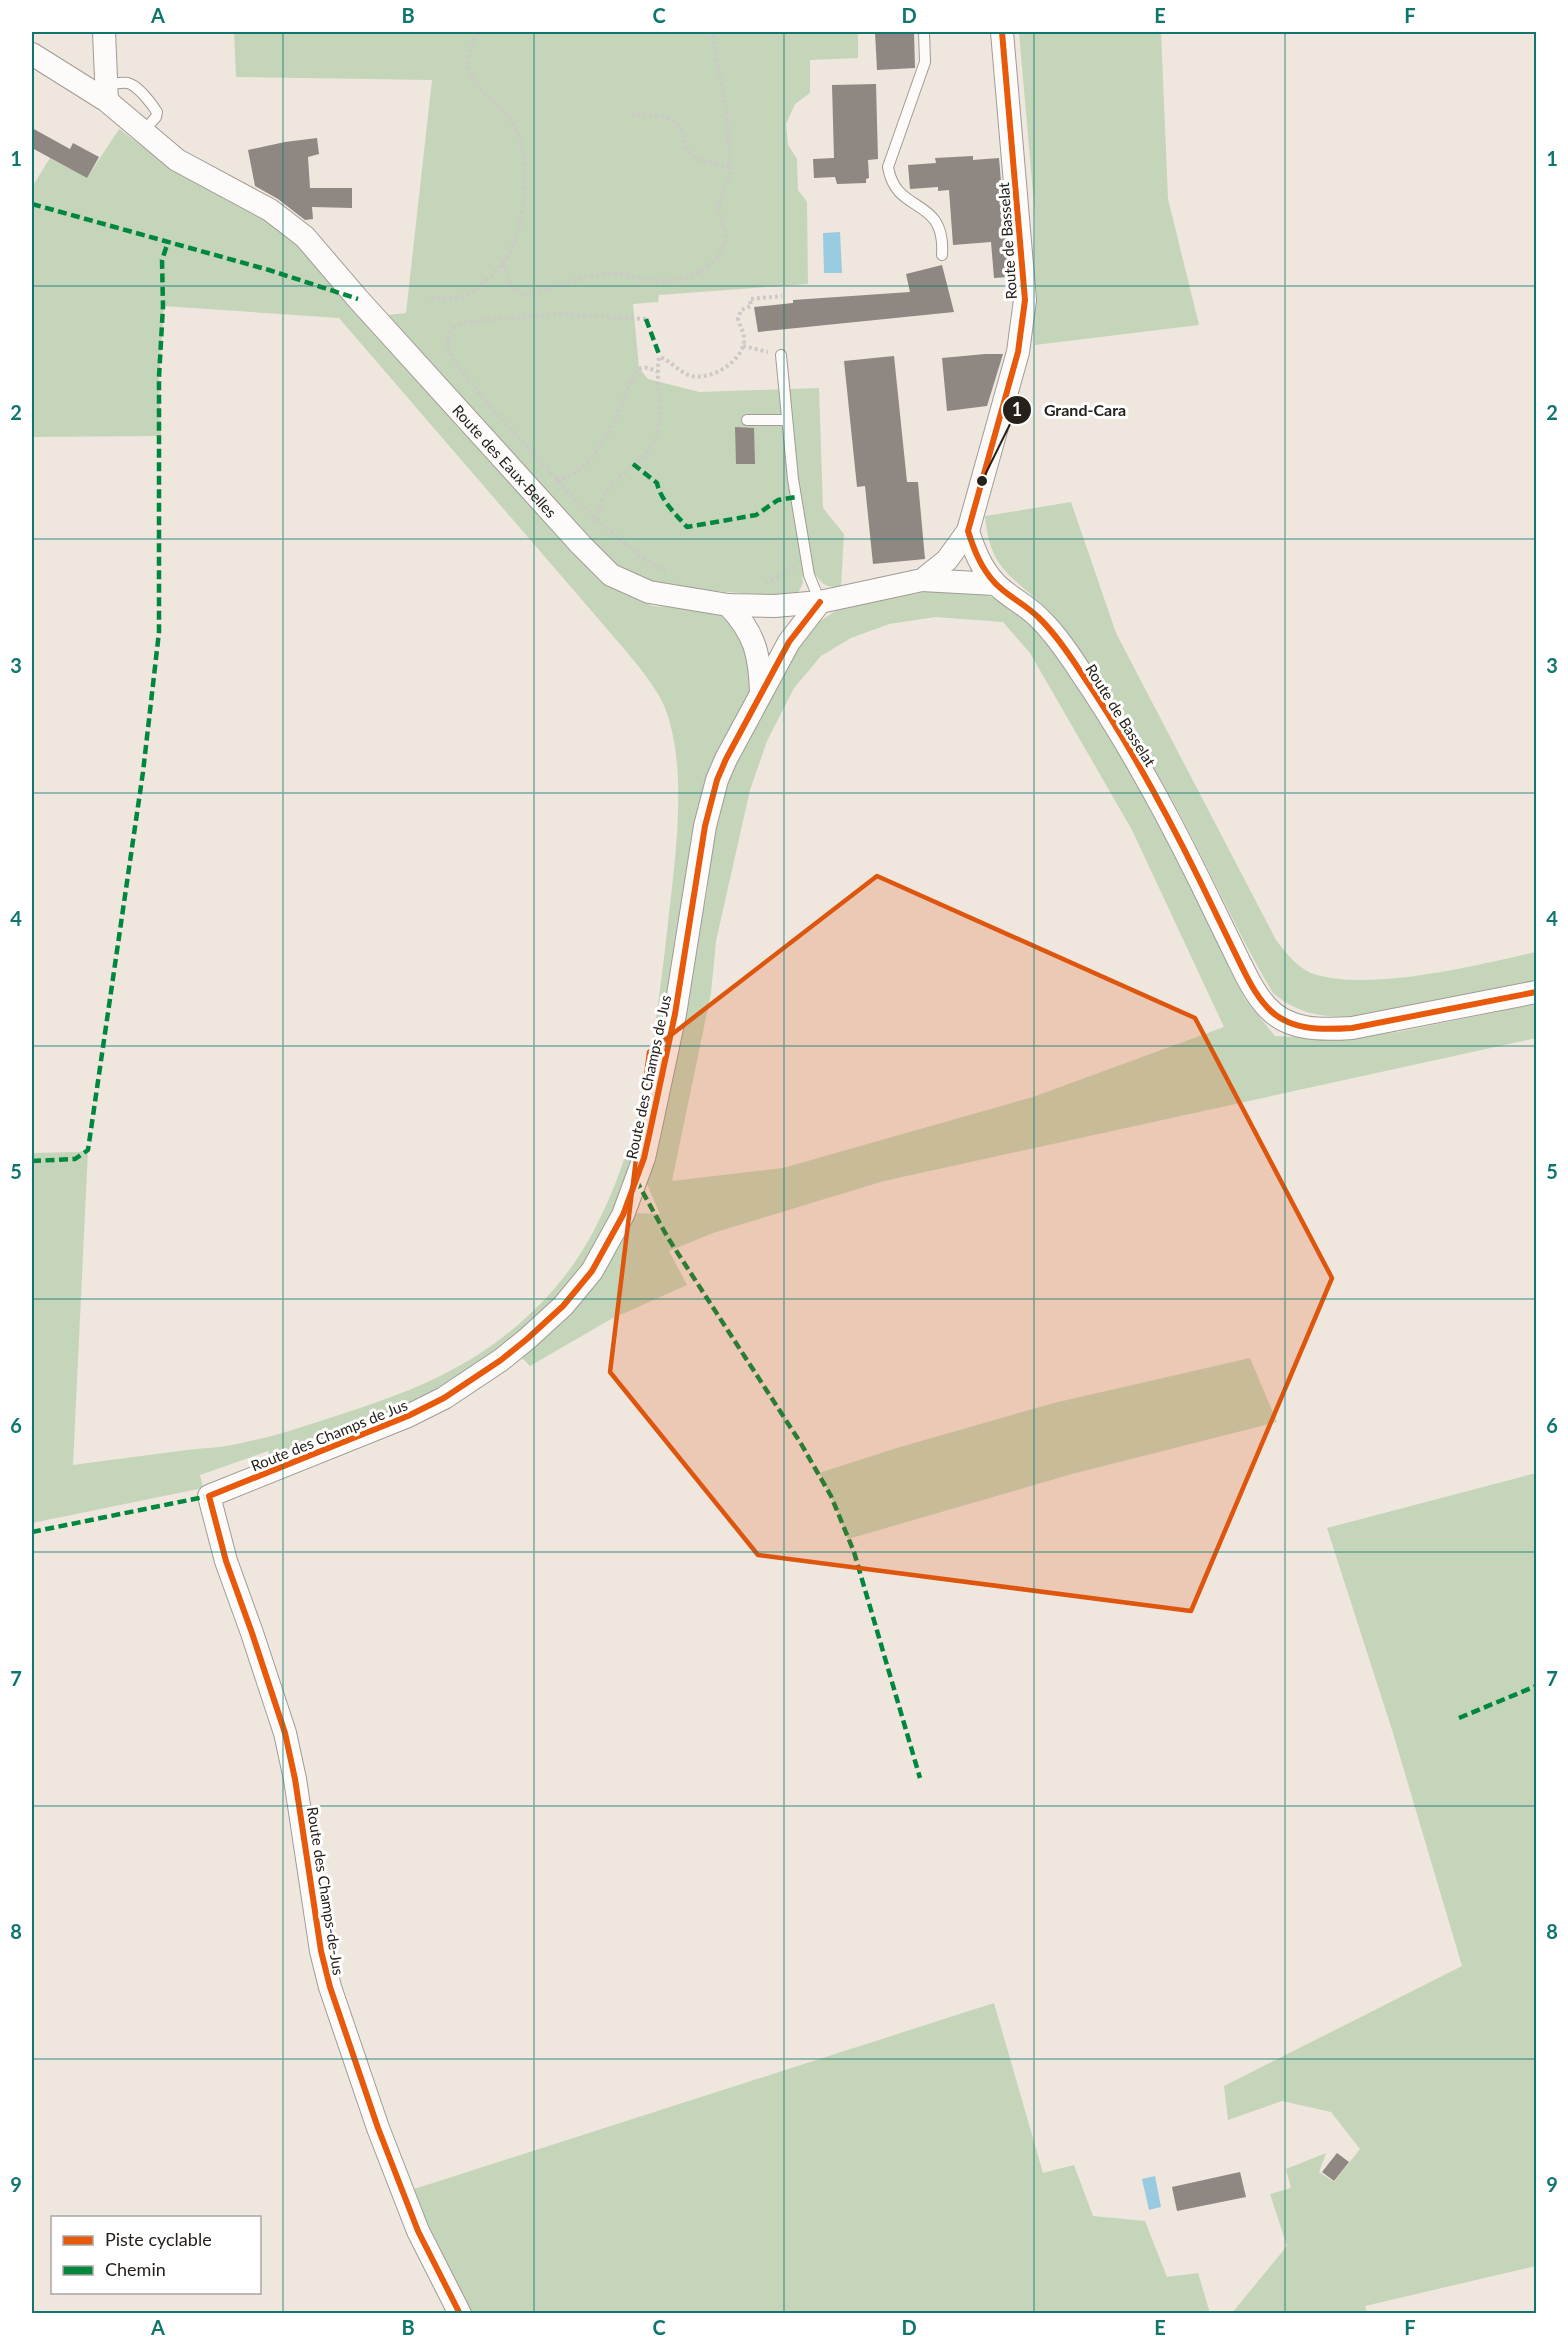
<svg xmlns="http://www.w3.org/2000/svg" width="1568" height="2345" font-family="Lato,sans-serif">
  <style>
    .green { fill: #c4d5b9; fill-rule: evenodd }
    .water { fill: #98cbe0 }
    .building { fill: #8e8782 }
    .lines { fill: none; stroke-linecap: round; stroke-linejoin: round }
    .lane-casing { stroke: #a19b94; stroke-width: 12 }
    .street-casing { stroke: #a19b94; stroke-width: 24 }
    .path { stroke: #ccc9c7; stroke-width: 4; stroke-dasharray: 3 3; stroke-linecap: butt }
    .lane { stroke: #fdfbfa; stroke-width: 10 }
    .street { stroke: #fdfbfa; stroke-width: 22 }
    .quiet { stroke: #00873e; stroke-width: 4.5; stroke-dasharray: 9 4.5; stroke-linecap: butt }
    .cycleway-casing { stroke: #fff; stroke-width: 10 }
    .cycleway { stroke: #e8590c; stroke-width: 6 }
    .marked { fill: #de560d; fill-opacity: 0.2; stroke: #de560d; stroke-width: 4.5; stroke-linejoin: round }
    .grid { fill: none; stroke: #0f766e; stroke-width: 1.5; stroke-opacity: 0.55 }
    .labels { text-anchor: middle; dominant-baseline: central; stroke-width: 6; stroke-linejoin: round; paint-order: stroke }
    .street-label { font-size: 15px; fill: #26201a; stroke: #fff }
    .leader { fill: none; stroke: #26201a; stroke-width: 2 }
    .callout-dot { fill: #26201a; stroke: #fff; stroke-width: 2 }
    .mark-label { font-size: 18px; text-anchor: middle; font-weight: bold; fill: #fff }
    .callout-label { font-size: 16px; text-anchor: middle; font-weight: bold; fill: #26201a; stroke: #fff; stroke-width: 6; stroke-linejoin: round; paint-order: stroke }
    .neatline { fill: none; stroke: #0f766e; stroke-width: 2 }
    .grid-label { font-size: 20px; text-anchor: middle; font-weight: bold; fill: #0f766e }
  </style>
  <rect width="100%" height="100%" fill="#efe6de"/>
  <g class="green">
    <path d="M234,32H858V58L810,60V93L795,104L786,124L788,145L797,159L798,190L807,202L808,284L659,295L658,302L633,304L639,368L648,379L699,392L819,388L823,508L844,534L841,586C828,588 823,586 816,575L802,577L803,583L798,593L787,596L665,588L624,570L607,557L387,315L406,313L432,80L236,77Z"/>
    <path d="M1019,32H1161L1168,199L1199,325L1035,345V216Z"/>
    <path d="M119,129L163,161L261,216L302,249L602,579L626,595L653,606L721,611L740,628L752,685L748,703L718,758L645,1128L601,1246L532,1327L431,1397L273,1463L268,1451L200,1475L203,1488L32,1523V1153L78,1152L88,1150L73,1465C111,1460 149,1455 187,1450C206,1448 227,1447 246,1442C276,1436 305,1426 333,1417C369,1405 406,1393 440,1376C502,1346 559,1296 592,1234C642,1142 655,1035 667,932C674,866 688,781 668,716C660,691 642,671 626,651L339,318L164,306L159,377L161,436L32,437V187L50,158L87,178Z"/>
    <path d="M1071,502L1116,633L1276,940C1287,954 1299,970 1317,975C1375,991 1478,965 1536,952V981L1358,1016C1325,1018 1299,1015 1273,993C1240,938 1213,877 1183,820C1150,758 1112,700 1073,642C1064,630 1056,617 1045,607C1010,574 990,569 985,516Z"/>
    <path d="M957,590L977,591L996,599L1032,624L1050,644L1125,758L1182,866L1244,998L1275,1036L1339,1039L1398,1032L1536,1004V1038L884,1181L713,1233L669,1251L687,1285L611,1319L530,1366L519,1355L584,1299L600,1278L633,1213L660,1214L647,1184L649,1167L668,1089L707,892L715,818L727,780L788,662L814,625L840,608L924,592ZM935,617L1003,622L1030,653L1132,830L1224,1027L1033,1097L783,1168L672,1181L711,993L716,941L750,790L767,741L794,688L821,656L851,638L889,624Z"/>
    <path d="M1250,1358L1277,1422L1072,1474L848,1539L831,1496L819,1473L900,1447L1054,1403Z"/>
    <path d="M1536,1473V2266L1365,2306L1367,2313H1232L1287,2246L1270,2194L1291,2188L1286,2169L1326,2153L1319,2172L1334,2182L1360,2149L1331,2112L1282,2101L1228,2120L1224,2086L1462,1966L1393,1733L1327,1528Z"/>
    <path d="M994,2003L1043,2173L1074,2165L1093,2216L1145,2221L1167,2277L1198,2273L1210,2313H472L411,2190Z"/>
  </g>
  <g class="water">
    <path d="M840,232L842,273H824L823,233Z"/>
    <path d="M1155,2176L1161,2207L1149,2210L1142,2179Z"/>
  </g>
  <g class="building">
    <path d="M875,32H914L915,68L877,70Z"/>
    <path d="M876,84L878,159L868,160L869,178L866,179V183L837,184L835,177L814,178L813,159L834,158L832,85Z"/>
    <path d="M32,128L70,149L73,143L99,157L87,178L32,148Z"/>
    <path d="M317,138L319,154L308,157L310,188H352V208L312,207L313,219L305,220L278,199L255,186L248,150L285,142Z"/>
    <path d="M973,156V160L999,158L1009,277L994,278L991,242L953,245L949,190L938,191V187L910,189L908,165L936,163L935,158Z"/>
    <path d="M942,265L954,312L758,332L754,307L793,303V300L910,292L906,274Z"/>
    <path d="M985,354H1003L987,406L947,411L942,358Z"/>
    <path d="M894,356L907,482H918L925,559L873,564L865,486L857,487L844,361Z"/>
    <path d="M735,427L754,428L755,464H736Z"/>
    <path d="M1337,2153L1349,2162L1334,2181L1322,2172Z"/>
    <path d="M1240,2172L1246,2197L1177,2211L1172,2187Z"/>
  </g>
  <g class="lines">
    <defs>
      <g id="lane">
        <path d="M924,32L925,62L888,167C896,216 946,195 942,255"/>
        <path d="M107,85C114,84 122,82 128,83C138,86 151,103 157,112L156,117L143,132"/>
        <path d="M781,355L793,479L809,575L820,602"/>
        <path d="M747,420H786"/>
      </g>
      <g id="street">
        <path d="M104,32L107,101"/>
        <path d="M1002,32L1025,300L1018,352L968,531C974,550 981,568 995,583C1007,596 1025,604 1038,617C1055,633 1069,654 1082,674C1127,740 1164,808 1199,879C1211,904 1223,928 1235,953C1244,971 1253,992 1267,1007C1288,1031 1322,1030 1352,1028L1536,992"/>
        <path id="s1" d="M32,54L107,101L177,160L270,210L305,237L358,299L581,545L611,575L649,592L728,605L775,606L820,602L922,580L947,560L968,531"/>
        <path d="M922,580L995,584"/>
        <path d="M728,605C755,633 760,655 761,693"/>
        <path d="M460,2314L418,2231L378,2128L330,1987L321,1951L295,1779L285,1733L252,1633L226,1561L209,1496L408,1416L444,1398L501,1360L527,1339L563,1306L592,1271L623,1215L644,1158L650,1131L675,1014L705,826L717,780L726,759L789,642L820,602"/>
      </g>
    </defs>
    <use href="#lane" class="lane-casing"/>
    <use href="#street" class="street-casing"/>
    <g class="path">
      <path d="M631,115C649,115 673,112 682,132C685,137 684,145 687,150C696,163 717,164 731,166"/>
      <path d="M503,264L511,287L522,294C551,292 577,276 606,274C625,272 642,280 660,281C685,283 719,267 725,241C728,228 718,218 719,205C721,192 731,181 731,166L726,110L712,32"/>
      <path d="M431,299C442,298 453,300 463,296C477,290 492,276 502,264C526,237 532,158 515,127C504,105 478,95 469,70C465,56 473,44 479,32"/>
      <path d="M646,319L558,314L483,320L459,324L453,328L449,336L447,346L453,360L483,398L580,505L641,557L668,573"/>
      <path d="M743,346L768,352"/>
      <path d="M556,480C602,471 618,408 636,371C644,365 649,368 658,372"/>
      <path d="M595,518C600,510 601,500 606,492C619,472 649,460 656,437C664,411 655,383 659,357C671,360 679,373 692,376C712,380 741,362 744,342C745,332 740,328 738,319L741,310L751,306L750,299L782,296"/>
      <path d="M766,584L795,566"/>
    </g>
    <use href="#lane" class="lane"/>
    <use href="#street" class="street"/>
    <g class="quiet">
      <path d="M32,204L269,270L358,299"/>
      <path d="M646,319L660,357"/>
      <path d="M633,464L657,483C660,499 676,515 687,527L756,515L778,500L796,497"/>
      <path d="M32,1161L75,1159L88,1150L143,772L159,632V377L163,306L162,260L168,242"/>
      <path d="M636,1180L668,1238L800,1442L831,1496L854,1552L920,1778"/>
      <path d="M32,1532L209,1496"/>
      <path d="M1459,1718L1536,1686"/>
    </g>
    <defs>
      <g id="cycleway">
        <path d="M1002,32L1025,300L1018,352L968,531C974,550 981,568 995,583C1007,596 1025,604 1038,617C1055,633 1069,654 1082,674C1127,740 1164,808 1199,879C1211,904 1223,928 1235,953C1244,971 1253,992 1267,1007C1288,1031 1322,1030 1352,1028L1536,992"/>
        <path d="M460,2314L418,2231L378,2128L330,1987L321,1951L295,1779L285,1733L252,1633L226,1561L209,1496L408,1416L444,1398L501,1360L527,1339L563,1306L592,1271L623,1215L644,1158L650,1131L675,1014L705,826L717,780L726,759L789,642L820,602"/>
      </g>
    </defs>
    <use href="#cycleway" class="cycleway-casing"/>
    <use href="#cycleway" class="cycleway"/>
  </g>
  <path class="marked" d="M877,876L1195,1018L1332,1278L1191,1611L758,1555L610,1372L649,1052Z"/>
  <path class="grid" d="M283,32V2314M534,32V2314M784,32V2314M1034,32V2314M1285,32V2314M32,286H1536M32,539H1536M32,793H1536M32,1046H1536M32,1299H1536M32,1552H1536M32,1806H1536M32,2059H1536"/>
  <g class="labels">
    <g class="street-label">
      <text transform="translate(1007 241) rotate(-94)">Route de Basselat</text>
      <text stroke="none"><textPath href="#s1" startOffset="630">Route des Eaux-Belles</textPath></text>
      <text transform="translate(1121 715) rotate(58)">Route de Basselat</text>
      <text transform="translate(648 1077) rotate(-78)">Route des Champs de Jus</text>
      <text transform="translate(329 1435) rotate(-22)">Route des Champs de Jus</text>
      <text transform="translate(326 1891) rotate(81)">Route des Champs-de-Jus</text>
    </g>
  </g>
  <path class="leader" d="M982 481L1017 410"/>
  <g class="callout-dot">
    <circle cx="982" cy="481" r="6"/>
    <circle cx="1017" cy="410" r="15"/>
  </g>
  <g class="mark-label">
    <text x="1017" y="416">1</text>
  </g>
  <g class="callout-label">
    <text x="1085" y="416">Grand-Cara</text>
  </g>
  <rect width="1568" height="2345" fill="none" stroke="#ffffff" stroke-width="66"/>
  <rect x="51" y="2216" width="210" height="78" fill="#ffffff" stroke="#a8a6a3" stroke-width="1.5"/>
  <rect x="63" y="2236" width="30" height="9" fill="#e8590c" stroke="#a8a6a3" stroke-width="1.5"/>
  <text x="105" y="2246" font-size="18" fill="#26201a">Piste cyclable</text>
  <rect x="63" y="2266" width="30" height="9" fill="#00873e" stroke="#a8a6a3" stroke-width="1.5"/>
  <text x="105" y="2276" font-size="18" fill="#26201a">Chemin</text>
  <rect x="33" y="33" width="1502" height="2279" class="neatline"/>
  <g class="grid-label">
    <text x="158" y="23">A</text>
    <text x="408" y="23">B</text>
    <text x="659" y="23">C</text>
    <text x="909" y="23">D</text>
    <text x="1160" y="23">E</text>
    <text x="1410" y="23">F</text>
    <text x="16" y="166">1</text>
    <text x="1552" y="166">1</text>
    <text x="16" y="420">2</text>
    <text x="1552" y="420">2</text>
    <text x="16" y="673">3</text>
    <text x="1552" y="673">3</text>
    <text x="16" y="926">4</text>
    <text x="1552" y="926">4</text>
    <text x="16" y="1179">5</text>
    <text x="1552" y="1179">5</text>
    <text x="16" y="1433">6</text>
    <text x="1552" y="1433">6</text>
    <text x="16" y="1686">7</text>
    <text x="1552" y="1686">7</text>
    <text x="16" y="1939">8</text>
    <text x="1552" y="1939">8</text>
    <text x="16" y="2192">9</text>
    <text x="1552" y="2192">9</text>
    <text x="158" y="2335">A</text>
    <text x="408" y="2335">B</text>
    <text x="659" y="2335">C</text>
    <text x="909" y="2335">D</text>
    <text x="1160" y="2335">E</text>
    <text x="1410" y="2335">F</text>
  </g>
</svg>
